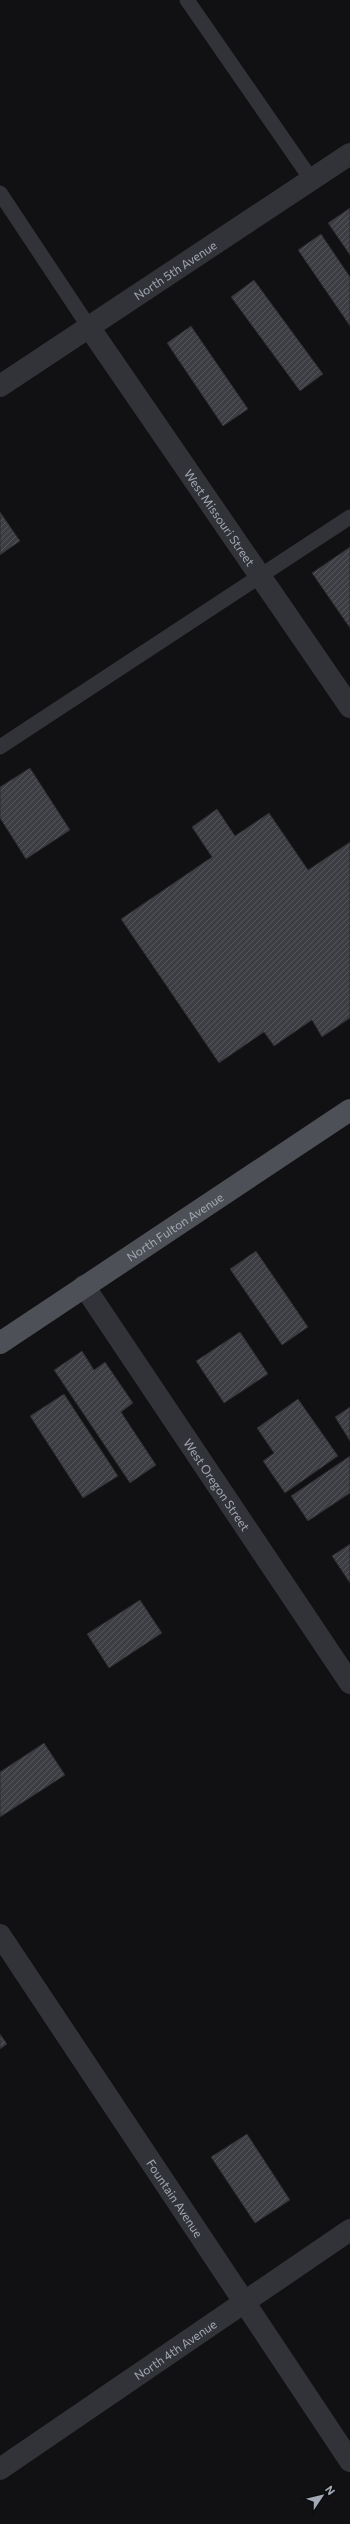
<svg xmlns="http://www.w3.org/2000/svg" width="350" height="2524" font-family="Commissioner,sans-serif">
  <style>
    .building { fill: url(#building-hatch); stroke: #2b2b2f }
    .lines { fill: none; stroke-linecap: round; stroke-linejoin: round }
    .service { stroke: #323338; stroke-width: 15 }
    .minor { stroke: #323338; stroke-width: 22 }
    .primary { stroke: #4e5057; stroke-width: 22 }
    .labels { text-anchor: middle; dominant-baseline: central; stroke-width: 3; stroke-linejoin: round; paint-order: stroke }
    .street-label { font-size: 12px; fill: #a2a8b4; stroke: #0c0d0e }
  </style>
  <defs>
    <pattern id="building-hatch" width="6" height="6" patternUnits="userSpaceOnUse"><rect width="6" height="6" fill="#3d3e43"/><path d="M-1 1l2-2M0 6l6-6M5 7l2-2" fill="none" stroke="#56575c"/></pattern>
  </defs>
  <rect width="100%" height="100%" fill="#111113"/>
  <g class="building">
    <path d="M350,208V255L328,223Z"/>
    <path d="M321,234L350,277V326L298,250Z"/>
    <path d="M254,280L323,374L300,391L231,297Z"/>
    <path d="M191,326L248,409L223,426L167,343Z"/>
    <path d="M0,512L20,541L0,555Z"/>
    <path d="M350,547V628L312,573Z"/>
    <path d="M30,768L70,830L26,859L0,818V787Z"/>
    <path d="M217,809L235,836L269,813L308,870L350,842V1018L322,1037L312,1020L274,1046L264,1032L219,1063L121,919L212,857L192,827Z"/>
    <path d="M256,1251L308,1327L282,1345L230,1269Z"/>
    <path d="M240,1332L268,1374L224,1403L196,1361Z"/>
    <path d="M82,1351L94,1370L105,1362L133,1403L121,1412L156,1465L130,1483L54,1370Z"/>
    <path d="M64,1394L118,1476L83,1498L30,1416Z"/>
    <path d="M298,1399L338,1456L285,1493L263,1461L274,1453L257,1428Z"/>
    <path d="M350,1407V1441L335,1417Z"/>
    <path d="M350,1456V1493L308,1521L291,1496Z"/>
    <path d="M350,1544V1583L332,1556Z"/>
    <path d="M140,1600L162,1633L109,1668L87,1634Z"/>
    <path d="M44,1743L65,1775L0,1817V1772Z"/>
    <path d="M0,2034L7,2044L0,2049Z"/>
    <path d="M247,2134L290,2200L255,2223L211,2157Z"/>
  </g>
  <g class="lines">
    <g class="service">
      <path d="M187,0L311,179"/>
      <path d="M0,193L89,327"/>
      <path d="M0,747L350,517"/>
    </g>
    <g class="minor">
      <path id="s1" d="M89,327L350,707"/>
      <path id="s2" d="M0,386L350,154"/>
      <path id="s3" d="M84,1286L350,1683"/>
      <path id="s4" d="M0,1935L350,2461"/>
      <path id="s5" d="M0,2469L350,2230"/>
    </g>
    <path class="primary" id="s6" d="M0,1343L350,1110"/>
  </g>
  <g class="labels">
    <g class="street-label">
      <text stroke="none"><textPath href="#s2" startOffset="210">North 5th Avenue</textPath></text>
      <text stroke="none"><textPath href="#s1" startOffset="231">West Missouri Street</textPath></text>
      <text stroke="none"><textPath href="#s6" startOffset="210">North Fulton Avenue</textPath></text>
      <text stroke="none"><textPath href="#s3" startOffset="239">West Oregon Street</textPath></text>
      <text stroke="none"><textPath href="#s4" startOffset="316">Fountain Avenue</textPath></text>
      <text stroke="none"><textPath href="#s5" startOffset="212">North 4th Avenue</textPath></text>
    </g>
  </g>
  <g transform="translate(322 2496) rotate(55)" stroke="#0c0d0e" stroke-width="3" paint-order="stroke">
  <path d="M0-3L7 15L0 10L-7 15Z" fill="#a2a8b4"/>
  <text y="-6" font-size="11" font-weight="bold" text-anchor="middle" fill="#a2a8b4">N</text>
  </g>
</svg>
